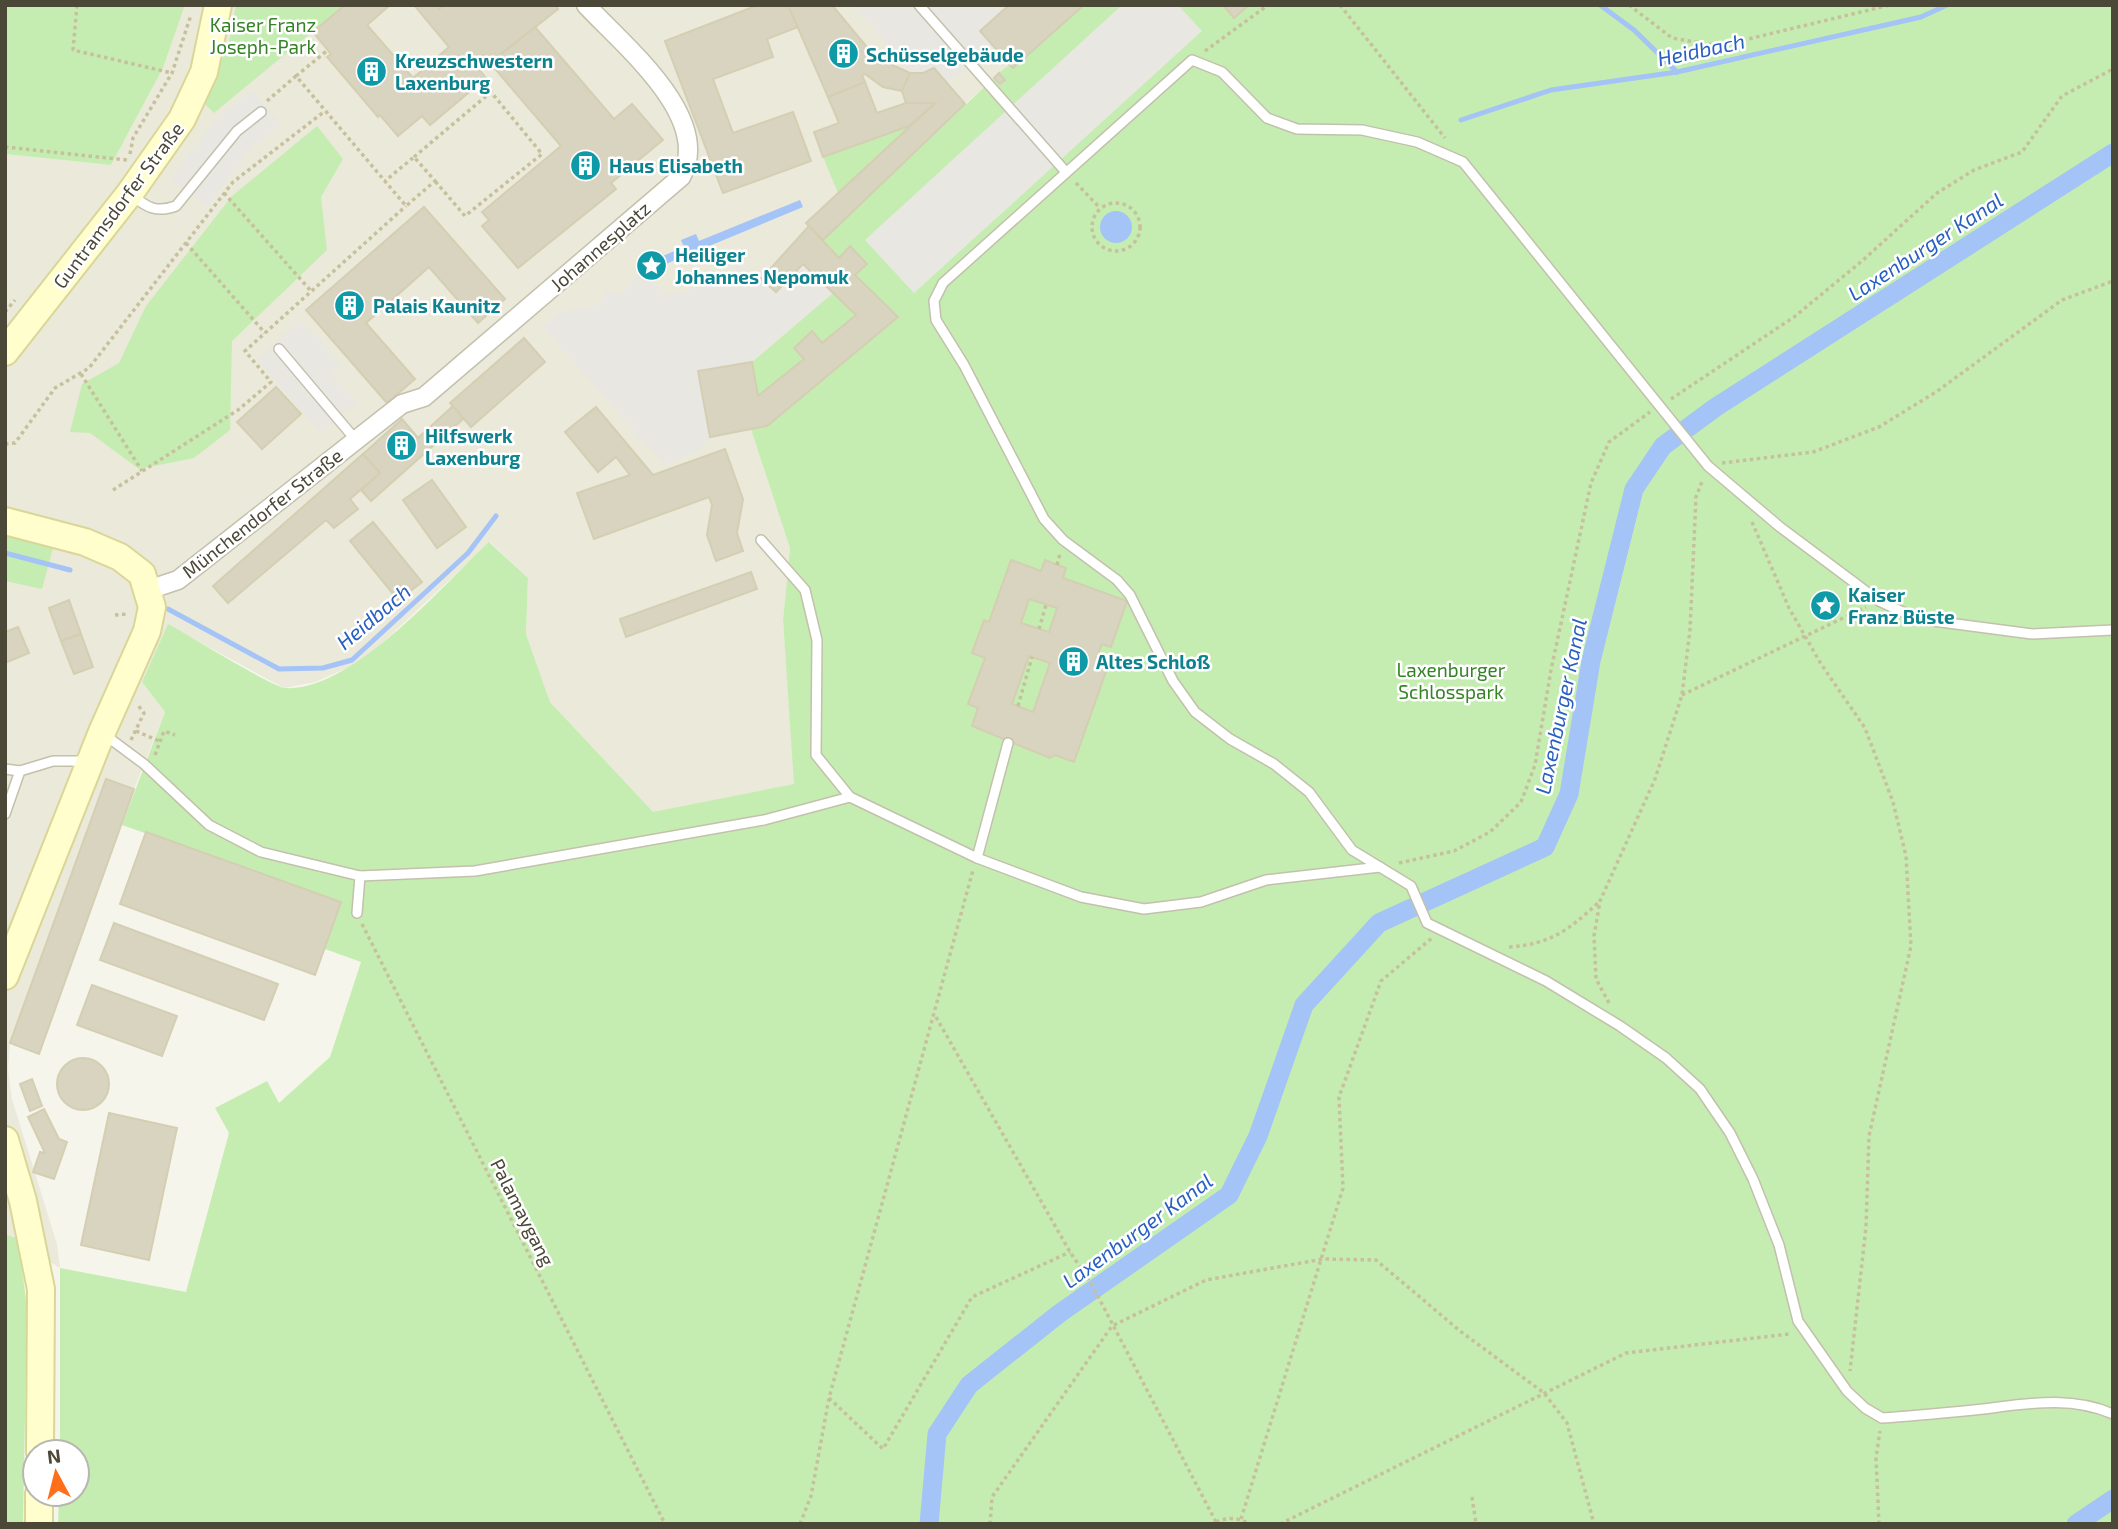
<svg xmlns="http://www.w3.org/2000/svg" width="2118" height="1529" font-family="'Exo 2',sans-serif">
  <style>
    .residential { fill: #ebe9d9 }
    .green { fill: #c5edb2 }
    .parking { fill: #e8e7e2 }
    .water { fill: #a4c3f6 }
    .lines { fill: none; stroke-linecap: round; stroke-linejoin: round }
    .stream { stroke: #a4c3f6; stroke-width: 5 }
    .canal { stroke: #a4c3f6; stroke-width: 19 }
    .building { fill: #d9d4bf; stroke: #d4ceb2; stroke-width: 2; fill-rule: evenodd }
    .service-casing { stroke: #c3c0ac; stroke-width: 12 }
    .minor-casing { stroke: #c3c0ac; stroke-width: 21 }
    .secondary-casing { stroke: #d9d698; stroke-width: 30 }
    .path { stroke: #c6c09d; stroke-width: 3.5; stroke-dasharray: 3.5 3.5; stroke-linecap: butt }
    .service { stroke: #fff; stroke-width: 9 }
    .minor { stroke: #fff; stroke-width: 18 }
    .secondary { stroke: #fffecc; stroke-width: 26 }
    .labels { text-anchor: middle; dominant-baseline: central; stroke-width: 5; stroke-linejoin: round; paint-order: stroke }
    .park-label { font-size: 19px; fill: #348325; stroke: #fff }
    .culture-label { font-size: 19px; font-weight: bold; fill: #0d838f; stroke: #fff; text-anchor: start }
    .street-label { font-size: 19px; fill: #4b4838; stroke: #fff }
    .water-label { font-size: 21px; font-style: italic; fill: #285fc1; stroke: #fff }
  </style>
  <rect width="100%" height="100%" fill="#f6f5eb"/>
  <path class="residential" d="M185,5H1084L1013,68L999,73L965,104L850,246L867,264L855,275L898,317L767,426L752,430L790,548L783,620L795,784L653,813L550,702L526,634L528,578L490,542L363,661L315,682L284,688L168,625L142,682L165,712L134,789L106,779L10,1043L8,1069L12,1099L57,1244L60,1268L5,1234V154L111,165L163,68Z"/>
  <g class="green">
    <path d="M5,5H185L163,68L111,165L5,154Z"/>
    <path d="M236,5H345L214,113L204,103L229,42Z"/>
    <path d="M1084,5H2113V1524H58L59,1494H77V1452H60V1268L186,1292L229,1133L215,1108L267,1081L279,1103L330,1057L361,962L325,949L341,902L122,825L165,712L142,682L168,624C187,634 272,687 285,688C351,693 444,584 489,542L528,578L526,634L550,702L653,812L794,784L783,620L790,548L751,429L767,426L898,317L855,275L867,264L851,247L839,258L823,240L999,73L1010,64L1014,68Z"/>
    <path d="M317,126L343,159L321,197L327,250L232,341L230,430L194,458L139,469L90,433L70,432L82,384L119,363L146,306L232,196Z"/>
    <path d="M909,126L838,193L823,157Z"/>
    <path d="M834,292L856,315L822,343L812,332L804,359L758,396L752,362Z"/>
    <path d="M5,535L53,548L42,589L5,581Z"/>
    <path d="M5,1234L18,1239L27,1307L23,1524H5Z"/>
  </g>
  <g class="parking">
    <path d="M854,5H1009L993,45L947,83L934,68L912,74Z"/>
    <path d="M1122,5H1178L1202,31L914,293L865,240Z"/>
    <path d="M252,90L281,124L253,146L207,206L171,179L219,115Z"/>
    <path d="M803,264L834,292L752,362L698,371L710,437L702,448L664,465L543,327L558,313L599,305L607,290L621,296L641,271L667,295L678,294L721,278L739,265L776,292Z"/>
    <path d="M300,320L340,363L330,373L356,402L321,433L257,360Z"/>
  </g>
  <g class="water">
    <path d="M800,200L803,207L702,249L704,254L690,260L687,255L654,269L651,261L684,247L681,240L696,234L699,241Z"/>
    <circle cx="1116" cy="227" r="16"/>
  </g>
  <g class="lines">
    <g class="stream">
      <path d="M1600,5L1634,30L1677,72"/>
      <path d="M1461,120L1551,90L1677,72L1921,17L1947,5"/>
      <path d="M5,553L70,570"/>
      <path d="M168,609L279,669L323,668L352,660L468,553L496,516"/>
    </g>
    <g class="canal">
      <path d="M929,1524L937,1434L969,1385L1060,1313L1229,1195L1258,1136L1304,1005L1379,923L1545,847L1569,794L1591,661L1634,489L1663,446L1716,407L2113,153"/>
      <path d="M2076,1524L2113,1499"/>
    </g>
  </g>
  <g class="building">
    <path d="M345,5H390L367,25L413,78L449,47L414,5H436L439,9L444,5H555L558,9L490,63L483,55L474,63L486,78L430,125L422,116L398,136L380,115L378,117L327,57L331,54L313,32Z"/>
    <path d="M758,5H788L798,27L767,39L773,57L713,79L733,133L793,112L811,161L723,193L665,41Z"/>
    <path d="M788,5H832L866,46L888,63L910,73L902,91L883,87L865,74L862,76L865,82L828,97Z"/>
    <path d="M1009,5H1084L1013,68L980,31Z"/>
    <path d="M1223,5H1249L1234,18Z"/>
    <path d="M535,27L614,119L632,104L663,140L611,183L616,189L518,268L482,226L489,220L482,212L561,146L490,63Z"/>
    <path d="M934,68L965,104L823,240L806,223L935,103H906L902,91L910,73H923Z"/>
    <path d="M999,73L1005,80L1000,84L994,78Z"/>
    <path d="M865,82L877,113L906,103H935L909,126L823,157L814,132L839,123L828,97Z"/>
    <path d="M424,207L505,299L478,323L429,267L366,323L415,379L387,403L306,310Z"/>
    <path d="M809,226L839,258L850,246L867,264L855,275L898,317L767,426L710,437L698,371L752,362L758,396L804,359L794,348L812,331L822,343L856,315L803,264L776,292L761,279Z"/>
    <path d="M524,338L545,362L471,427L450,403Z"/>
    <path d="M276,387L301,414L262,449L237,422Z"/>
    <path d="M453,406L463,419L371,501L361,490L380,473L363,454L402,419L418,438Z"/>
    <path d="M596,407L653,475L725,449L743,499L737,533L743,551L716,561L707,535L712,505L709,497L594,539L577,493L630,475L616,457L598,472L565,432Z"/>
    <path d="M363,454L380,473L350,499L358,509L334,528L326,520L228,603L213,586Z"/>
    <path d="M432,480L466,527L437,548L403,500Z"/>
    <path d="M373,522L422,582L398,600L350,541Z"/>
    <path d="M1011,560L1041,571L1045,560L1066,568L1063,578L1127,601L1111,647L1102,644L1096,658L1109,663L1074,762L1055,755L1050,758L972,726L978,708L968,704L985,658L972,653L984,620L989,622ZM1029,599L1057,608L1049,632L1021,623ZM1029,656L1050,663L1033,712L1012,704Z"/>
    <path d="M751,572L757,589L626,637L620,619Z"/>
    <path d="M69,600L81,634L61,641L49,608Z"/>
    <path d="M18,627L29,653L5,663V632Z"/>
    <path d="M81,634L93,667L74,674L61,641Z"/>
    <path d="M106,779L134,789L39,1054L10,1043Z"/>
    <path d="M146,832L341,902L315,975L120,904Z"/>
    <path d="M114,923L278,984L264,1020L100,960Z"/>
    <path d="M92,985L177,1016L162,1056L77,1025Z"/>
    <circle cx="83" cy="1084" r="26"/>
    <path d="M32,1079L42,1106L30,1111L20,1084Z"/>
    <path d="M44,1109L59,1139L67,1142L54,1179L33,1172L40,1152L45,1153L28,1117Z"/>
    <path d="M109,1113L177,1128L149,1260L81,1245Z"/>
  </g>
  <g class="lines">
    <defs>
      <g id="service">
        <path d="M919,5L1065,171"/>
        <path d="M132,195C147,208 157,213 176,206L237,131L261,112"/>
        <path d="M279,349L355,439"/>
        <path d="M761,540L805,590L817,640L816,755L850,797"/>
        <path d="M2113,630L2032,634L1918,619L1879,601L1780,527L1708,466L1463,162L1417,142L1362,130L1297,129L1267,118L1222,72L1192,60L943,283L934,301L936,320L964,365L1044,519L1063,540L1117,580L1130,595L1173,681L1195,712L1230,739L1274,764L1309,792L1352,850L1411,886L1427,923L1546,981L1620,1026L1666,1058L1700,1089L1730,1133L1753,1179L1779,1245L1798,1321L1847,1391L1865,1408L1882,1418C1912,1416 1943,1413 1974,1410C2021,1405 2068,1394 2113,1414"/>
        <path d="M105,735L144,764L209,825L261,852L360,876L475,871L764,820L850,797L977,858L1081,897L1144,909L1201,902L1266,880L1380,867"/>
        <path d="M5,769L20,771"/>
        <path d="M5,814L20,771L53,761H85"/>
        <path d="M977,858L1008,743"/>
        <path d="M357,913L360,876"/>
      </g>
      <path id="minor" d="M148,590L178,580L402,404L424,397L681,177C714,118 623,45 586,5"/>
      <g id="secondary">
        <path d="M5,352L130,193L182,119L204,72L218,5"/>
        <path d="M5,521L85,542L120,557L142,574L152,607L147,631L102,732L5,976"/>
        <path d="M5,1140L23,1201L41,1289L40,1452"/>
        <path d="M39,1524V1494"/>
      </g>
    </defs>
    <use href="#service" class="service-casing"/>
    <use href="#minor" class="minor-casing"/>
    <use href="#secondary" class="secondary-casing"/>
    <g class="path">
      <path d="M77,5L73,50L172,73"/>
      <path d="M1340,5L1445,138"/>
      <path d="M1629,5L1672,38L1719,46L1890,5"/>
      <path d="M1205,51L1268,5"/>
      <path d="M296,76L328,50"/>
      <path d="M267,101L296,76L406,206L435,181L414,157L385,181"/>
      <path d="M5,147L127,160"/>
      <path d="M130,154L133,138L172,73L191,15"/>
      <path d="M414,157L491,92L542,154L465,216L435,181"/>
      <path d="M1076,183L1100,208"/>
      <path d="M224,193L311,291"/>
      <circle cx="1116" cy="227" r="24"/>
      <path d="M186,243L265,333"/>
      <path d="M5,312L15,300"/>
      <path d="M81,374L142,471"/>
      <path d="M1671,399L1794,317L1862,261L1937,193L1974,170L2022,152L2062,96L2113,69"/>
      <path d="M5,444L15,443L55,388L89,368L233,182L325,111"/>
      <path d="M1722,463L1813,452L1879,427L1936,392L2062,300L2113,281"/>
      <path d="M113,490L238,410L271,382L245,351L406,206"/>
      <path d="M1752,522L1789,608L1821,664L1865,728L1893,802L1906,856L1911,946L1869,1136L1866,1227L1850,1371"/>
      <path d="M1057,565L1060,554"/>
      <path d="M115,615L127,614"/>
      <path d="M1039,629L1046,605"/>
      <path d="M1682,695L1866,607"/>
      <path d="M1018,706L1032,657"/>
      <path d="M136,731L159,741"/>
      <path d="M131,740L144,713L137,704"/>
      <path d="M155,755L164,731L175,735"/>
      <path d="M1399,863L1454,851L1490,832L1521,802L1535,765L1551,670L1591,483L1609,442L1650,412"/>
      <path d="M362,924L665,1524"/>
      <path d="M1509,947C1551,944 1569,930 1599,902"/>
      <path d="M1609,1003L1596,979L1594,936L1600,901L1655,779L1682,695L1690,630L1696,497L1703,479"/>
      <path d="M936,1017L1070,1252L1091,1283L1216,1522"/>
      <path d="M829,1398L883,1449L972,1297L1070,1252"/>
      <path d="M1472,1497L1476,1524"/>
      <path d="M1241,1519L1343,1188L1339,1097L1381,981L1432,938"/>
      <path d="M1216,1522C1228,1517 1238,1517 1249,1524"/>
      <path d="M800,1524L811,1496L829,1398L973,870"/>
      <path d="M990,1524L992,1497L1112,1326L1206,1280L1323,1259L1376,1260L1460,1331L1544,1393L1567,1423L1594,1524"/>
      <path d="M1280,1524L1626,1353L1789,1334"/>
      <path d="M1879,1524L1876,1458L1880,1431"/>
    </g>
    <use href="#service" class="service"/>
    <use href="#minor" class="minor"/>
    <use href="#secondary" class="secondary"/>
  </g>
  <defs>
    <symbol id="building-disc" viewBox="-11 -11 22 22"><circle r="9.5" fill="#0f9aa8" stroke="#fff"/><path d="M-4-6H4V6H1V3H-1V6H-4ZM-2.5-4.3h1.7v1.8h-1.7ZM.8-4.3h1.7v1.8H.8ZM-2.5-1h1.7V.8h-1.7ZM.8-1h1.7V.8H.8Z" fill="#fff"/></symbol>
    <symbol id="sight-disc" viewBox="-11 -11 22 22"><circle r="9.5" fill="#0f9aa8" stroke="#fff"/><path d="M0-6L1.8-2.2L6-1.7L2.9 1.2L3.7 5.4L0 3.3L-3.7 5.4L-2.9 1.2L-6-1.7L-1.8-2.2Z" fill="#fff"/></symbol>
  </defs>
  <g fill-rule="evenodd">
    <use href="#building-disc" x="826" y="36" width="35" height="35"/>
    <use href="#building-disc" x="354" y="54" width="35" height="35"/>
    <use href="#building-disc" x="568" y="148" width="35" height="35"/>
    <use href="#sight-disc" x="634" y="248" width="35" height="35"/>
    <use href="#building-disc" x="332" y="288" width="35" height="35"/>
    <use href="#building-disc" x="384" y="428" width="35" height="35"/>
    <use href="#sight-disc" x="1808" y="588" width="35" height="35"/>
    <use href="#building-disc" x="1056" y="644" width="35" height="35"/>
  </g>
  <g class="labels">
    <g class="park-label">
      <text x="263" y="24">Kaiser Franz<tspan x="263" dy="22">Joseph-Park</tspan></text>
      <text x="1451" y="669">Laxenburger<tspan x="1451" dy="22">Schlosspark</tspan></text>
    </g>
    <g class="culture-label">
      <text x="866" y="54">Schüsselgebäude</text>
      <text x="395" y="60">Kreuzschwestern<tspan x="395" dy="22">Laxenburg</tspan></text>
      <text x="609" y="165">Haus Elisabeth</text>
      <text x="675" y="254">Heiliger<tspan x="675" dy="22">Johannes Nepomuk</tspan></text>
      <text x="373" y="305">Palais Kaunitz</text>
      <text x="425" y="435">Hilfswerk<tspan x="425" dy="22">Laxenburg</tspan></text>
      <text x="1848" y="594">Kaiser<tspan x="1848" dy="22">Franz Büste</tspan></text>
      <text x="1096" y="661">Altes Schloß</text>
    </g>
    <g class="street-label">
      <text transform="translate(118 205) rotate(-53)">Guntramsdorfer Straße</text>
      <text transform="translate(600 246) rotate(-41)">Johannesplatz</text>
      <text transform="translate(262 513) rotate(-38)">Münchendorfer Straße</text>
      <text transform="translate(523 1212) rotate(63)">Palamaygang</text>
    </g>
    <g class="water-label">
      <text transform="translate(1701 49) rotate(-12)">Heidbach</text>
      <text transform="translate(1925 246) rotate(-33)">Laxenburger Kanal</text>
      <text transform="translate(373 616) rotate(-40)">Heidbach</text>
      <text transform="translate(1560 706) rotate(-78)">Laxenburger Kanal</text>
      <text transform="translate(1137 1230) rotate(-36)">Laxenburger Kanal</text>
    </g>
  </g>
  <rect width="2118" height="1529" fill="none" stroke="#4b4838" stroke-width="14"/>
  <g transform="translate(56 1473) rotate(353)"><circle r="33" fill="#ffffff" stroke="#b7b6af" stroke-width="2"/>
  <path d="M0-5L12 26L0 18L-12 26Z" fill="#ff6e19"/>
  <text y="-10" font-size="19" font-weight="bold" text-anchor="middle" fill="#4b4838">N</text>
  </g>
</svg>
